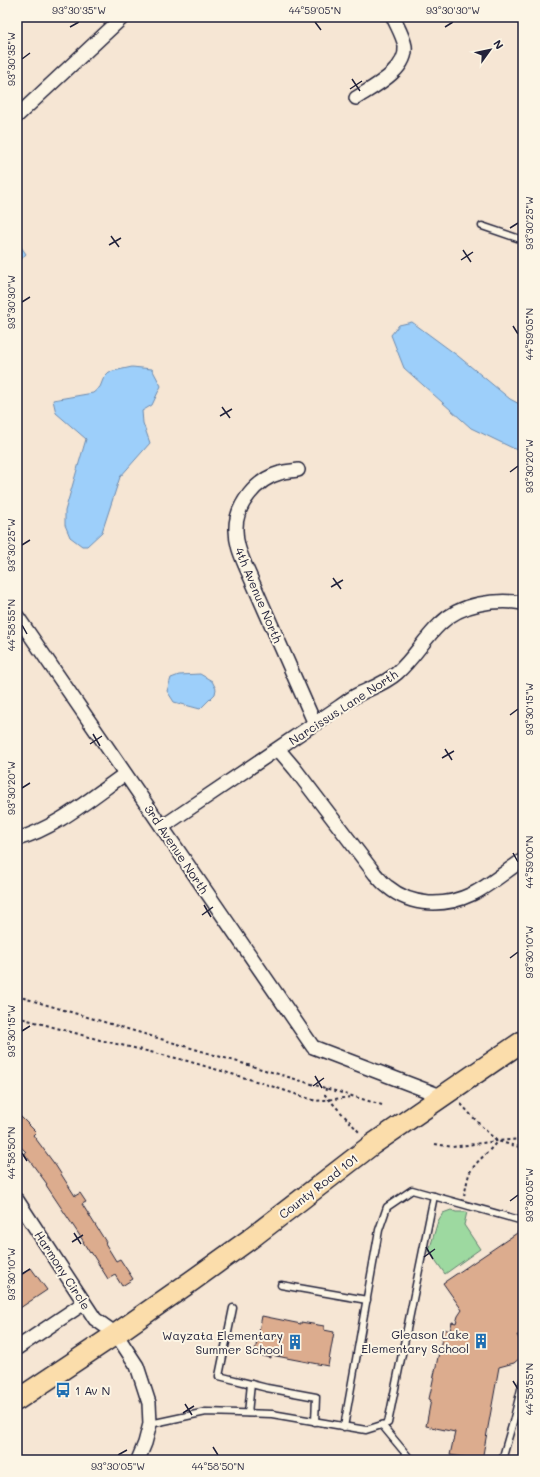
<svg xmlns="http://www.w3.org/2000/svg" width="540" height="1477" font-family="Mali,sans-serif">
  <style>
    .green { fill: #9dd9a0; stroke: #607e6e }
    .water { fill: #9dcffa; stroke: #6c8aae }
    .building { fill: #dcac8e; stroke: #22223b }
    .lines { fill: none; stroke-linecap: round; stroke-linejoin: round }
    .service-casing { stroke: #22223b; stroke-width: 9 }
    .minor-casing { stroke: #22223b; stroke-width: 16 }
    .primary-casing { stroke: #22223b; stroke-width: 23 }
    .path { stroke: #22223b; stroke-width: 2; stroke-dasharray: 3 3; stroke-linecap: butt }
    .service { stroke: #fcf5e5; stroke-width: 6 }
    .minor { stroke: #fcf5e5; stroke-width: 13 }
    .primary { stroke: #fbddab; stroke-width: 20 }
    .ticks { fill: none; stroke: #22223b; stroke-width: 1.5 }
    .labels { text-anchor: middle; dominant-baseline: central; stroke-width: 4; stroke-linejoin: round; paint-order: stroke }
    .street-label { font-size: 12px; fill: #22223b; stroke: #fcf5e5 }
    .poi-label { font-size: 12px; fill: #22223b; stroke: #fcf5e5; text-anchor: end }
    .neatline { fill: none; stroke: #22223b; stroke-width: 1.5 }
    .ticks-label { font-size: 10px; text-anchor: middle; fill: #22223b }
  </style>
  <rect width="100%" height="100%" fill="#f6e6d4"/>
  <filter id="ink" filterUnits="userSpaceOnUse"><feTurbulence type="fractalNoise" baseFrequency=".025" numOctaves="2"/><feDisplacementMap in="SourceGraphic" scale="8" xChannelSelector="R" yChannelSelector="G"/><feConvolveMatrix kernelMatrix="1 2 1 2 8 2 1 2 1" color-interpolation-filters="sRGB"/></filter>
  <g filter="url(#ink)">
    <path class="green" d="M451,1210L456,1212H467L464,1225L480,1249L445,1274L429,1251L438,1221L443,1213Z"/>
    <g class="water">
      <path d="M17,241L26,254L17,264Z"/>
      <path d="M412,322L458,356L510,399L523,406V453L471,428L404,368L391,335L399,325Z"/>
      <path d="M132,367L152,369L161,386L152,405L142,411L143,423L150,443L120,477L102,532L87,546H82L70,537L65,525V511L86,439L56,413L53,400L93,393L100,387L104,377L109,372Z"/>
      <path d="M200,674L212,681L216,689L215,694L200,709L174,702L167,691L171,678L179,675Z"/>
    </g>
    <g class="building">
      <path d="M17,1113L36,1132L33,1135L56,1166L75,1196L80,1193L86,1202L82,1204L106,1242L105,1243L116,1261L120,1259L133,1279L122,1286L115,1275L108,1279L91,1252L90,1253L83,1242H84L46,1185L47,1184L24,1153L26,1152L17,1143Z"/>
      <path d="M523,1229V1335H517L523,1347L521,1357L514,1363L499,1367L482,1460L450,1455L455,1432L426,1426L431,1400L429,1399L444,1329L450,1331L452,1322L456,1323L458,1316L462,1310L443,1283Z"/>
      <path d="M31,1268L47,1290L17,1310V1278Z"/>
      <path d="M262,1316L301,1324V1322L324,1326V1330L334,1332L328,1366L271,1355V1358L259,1355V1352L255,1351Z"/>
    </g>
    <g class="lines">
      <defs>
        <g id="service">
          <path d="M482,226L523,240"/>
          <path d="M281,1285L367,1300"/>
          <path d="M233,1308L219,1376L267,1388L316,1397L315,1422"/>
          <path d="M248,1413L251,1384"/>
          <path d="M150,1424L206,1412L272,1414L366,1430L388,1423L434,1196"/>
          <path d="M382,1425L411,1460"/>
          <path d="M344,1427L379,1230L387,1207L412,1190L523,1221"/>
          <path d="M502,1460L513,1422L523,1381"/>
        </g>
        <g id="minor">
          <path d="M356,98C373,87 408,70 405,46C403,36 397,26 393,17"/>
          <path d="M17,116L123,17"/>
          <path d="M298,470C293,471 286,471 280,473C257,479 235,505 236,530C236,543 240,553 245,565L315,724"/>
          <path d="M17,616L313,1047L441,1096"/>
          <path d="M278,749L295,769L375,874C379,878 383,884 388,887C412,907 445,907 472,894C489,886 507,870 523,860"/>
          <path d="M162,827L339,707C345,703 351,698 357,695C371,688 386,683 397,673C414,658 424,639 440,624C461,603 495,599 523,603"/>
          <path d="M17,839C55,829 92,797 125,774"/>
          <path d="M17,1200L95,1319L116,1334L137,1366L149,1403L150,1424L145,1443L138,1460"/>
          <path d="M17,1348L84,1303"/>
        </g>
        <path id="primary" d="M17,1400L116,1334L193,1280L250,1239L373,1144L523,1041"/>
      </defs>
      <use href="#service" class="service-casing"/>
      <use href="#minor" class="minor-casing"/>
      <use href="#primary" class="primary-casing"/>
      <g class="path">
        <path d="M17,996L382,1105"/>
        <path d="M17,1017L100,1040L184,1060L259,1082L316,1101L352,1097"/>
        <path d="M326,1088L325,1095L360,1133"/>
        <path d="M461,1104L482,1127L497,1141L523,1148"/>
        <path d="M435,1144L452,1147L497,1141L523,1139"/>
        <path d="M464,1196C466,1189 467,1179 470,1172C477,1160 490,1152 497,1141"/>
      </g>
      <use href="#service" class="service"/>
      <use href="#minor" class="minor"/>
      <use href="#primary" class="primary"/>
    </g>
  </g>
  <path class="ticks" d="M315,22L321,30M70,27L79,22M445,27L453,22M22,59L30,53M352,79L360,91M350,89L362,81M510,228L518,223M111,236L119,247M109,245L121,238M463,250L471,262M461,260L473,252M22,302L30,297M513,326L518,334M222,407L230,418M220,416L232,409M510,472L518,466M22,545L30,540M333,578L341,589M331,587L343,580M22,625L27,634M510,715L518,709M93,734L100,746M90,744L102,736M445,749L452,760M442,758L454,751M22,788L30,783M513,853L518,862M204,905L211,917M202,915L213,907M510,958L518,952M22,1031L30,1026M315,1076L322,1088M313,1086L324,1078M22,1153L27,1161M510,1201L518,1195M74,1233L81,1244M72,1242L83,1235M426,1247L433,1259M424,1257L435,1249M22,1274L30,1269M513,1381L518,1389M185,1404L192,1415M183,1413L194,1406M213,1447L218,1455M118,1455L127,1450"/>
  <defs>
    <symbol id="building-bare" viewBox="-9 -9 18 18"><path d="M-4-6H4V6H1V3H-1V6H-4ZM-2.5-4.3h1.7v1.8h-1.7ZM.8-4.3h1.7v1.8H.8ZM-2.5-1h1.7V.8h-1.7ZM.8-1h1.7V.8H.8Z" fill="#1f6fb2" stroke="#fcf5e5" stroke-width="2.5" paint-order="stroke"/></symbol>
    <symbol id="bus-bare" viewBox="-9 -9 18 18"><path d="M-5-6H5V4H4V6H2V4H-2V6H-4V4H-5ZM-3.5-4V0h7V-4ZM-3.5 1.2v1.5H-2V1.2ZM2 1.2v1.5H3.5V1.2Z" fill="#1f6fb2" stroke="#fcf5e5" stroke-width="2.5" paint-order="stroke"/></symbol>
  </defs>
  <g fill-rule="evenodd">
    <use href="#building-bare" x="470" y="1330" width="22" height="22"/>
    <use href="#building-bare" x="284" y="1331" width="22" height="22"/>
    <use href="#bus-bare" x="52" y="1379" width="22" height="22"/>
  </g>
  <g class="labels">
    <g class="street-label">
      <text transform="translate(259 595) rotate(67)">4th Avenue North</text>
      <text transform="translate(343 707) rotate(-33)">Narcissus Lane North</text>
      <text transform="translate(177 849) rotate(56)">3rd Avenue North</text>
      <text transform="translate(318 1186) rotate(-38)">County Road 101</text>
      <text transform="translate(63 1270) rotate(57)">Harmony Circle</text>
    </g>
    <g class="poi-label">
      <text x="469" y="1334">Gleason Lake<tspan x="469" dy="14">Elementary School</tspan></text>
      <text x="283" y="1335">Wayzata Elementary<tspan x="283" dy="14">Summer School</tspan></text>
      <text x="75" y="1390" text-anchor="start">1 Av N</text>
    </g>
  </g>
  <rect width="540" height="1477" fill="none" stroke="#fcf5e5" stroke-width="44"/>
  <g transform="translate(490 50) rotate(57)" stroke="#fcf5e5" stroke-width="3" paint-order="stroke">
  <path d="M0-3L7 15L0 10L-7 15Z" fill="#22223b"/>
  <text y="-6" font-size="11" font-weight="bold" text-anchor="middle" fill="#22223b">N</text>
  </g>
  <rect x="22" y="22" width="496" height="1433" class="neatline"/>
  <g class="ticks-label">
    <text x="79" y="14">93°30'35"W</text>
    <text x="315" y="14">44°59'05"N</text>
    <text x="453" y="14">93°30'30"W</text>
    <text transform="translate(11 59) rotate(-90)" y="4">93°30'35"W</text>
    <text transform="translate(529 223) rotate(-90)" y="4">93°30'25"W</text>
    <text transform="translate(11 302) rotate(-90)" y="4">93°30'30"W</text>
    <text transform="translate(529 334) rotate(-90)" y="4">44°59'05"N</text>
    <text transform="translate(529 466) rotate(-90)" y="4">93°30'20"W</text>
    <text transform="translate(11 545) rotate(-90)" y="4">93°30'25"W</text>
    <text transform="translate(11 625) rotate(-90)" y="4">44°58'55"N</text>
    <text transform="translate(529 709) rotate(-90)" y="4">93°30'15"W</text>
    <text transform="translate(11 788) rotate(-90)" y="4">93°30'20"W</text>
    <text transform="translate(529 862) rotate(-90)" y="4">44°59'00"N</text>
    <text transform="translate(529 952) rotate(-90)" y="4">93°30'10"W</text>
    <text transform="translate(11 1031) rotate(-90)" y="4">93°30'15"W</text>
    <text transform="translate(11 1153) rotate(-90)" y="4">44°58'50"N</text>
    <text transform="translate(529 1195) rotate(-90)" y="4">93°30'05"W</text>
    <text transform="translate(11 1274) rotate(-90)" y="4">93°30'10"W</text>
    <text transform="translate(529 1389) rotate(-90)" y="4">44°58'55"N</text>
    <text x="118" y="1470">93°30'05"W</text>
    <text x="218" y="1470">44°58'50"N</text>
  </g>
</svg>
